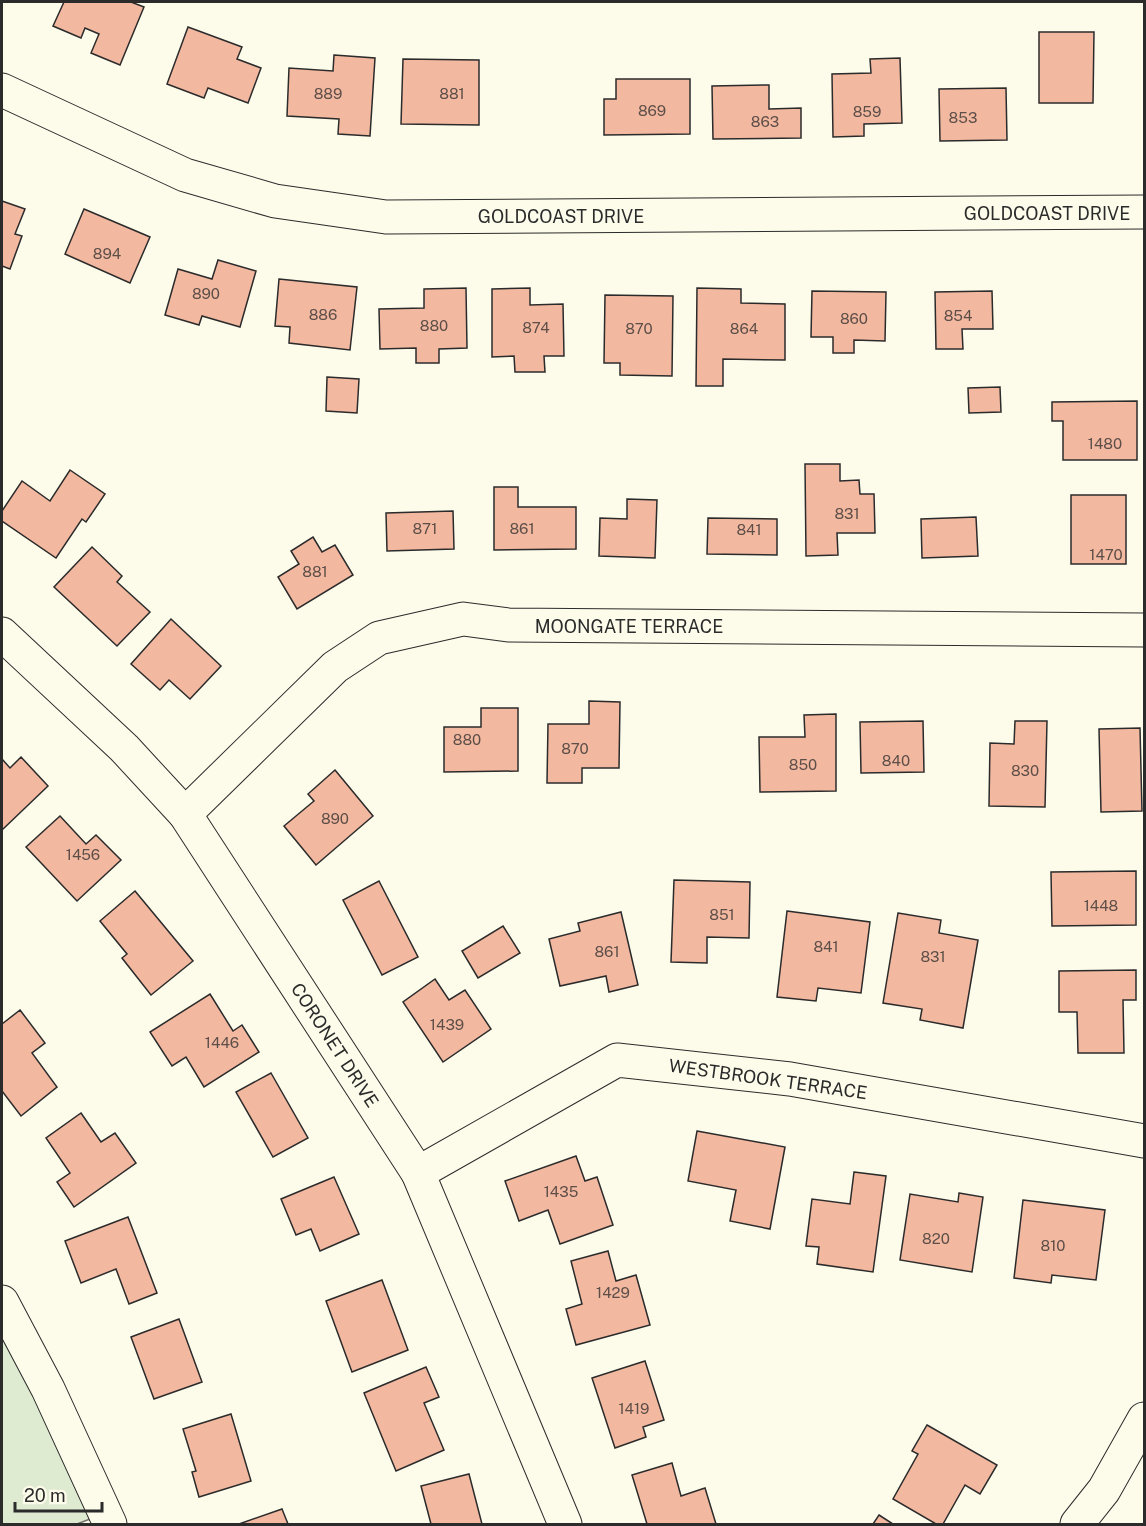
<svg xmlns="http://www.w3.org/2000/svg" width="1146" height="1526" font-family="'Public Sans',sans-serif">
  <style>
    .green { fill: #deebd1; stroke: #74746e; stroke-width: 1.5 }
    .building { fill: #f2b8a0; stroke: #2b2b2b; stroke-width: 1.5 }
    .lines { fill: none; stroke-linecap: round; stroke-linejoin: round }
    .minor-casing { stroke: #2b2b2b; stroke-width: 35 }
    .major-casing { stroke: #2b2b2b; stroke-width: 35 }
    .minor { stroke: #fdfbea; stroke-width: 33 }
    .major { stroke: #fdfbea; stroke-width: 33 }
    .labels { text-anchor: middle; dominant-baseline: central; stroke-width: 4.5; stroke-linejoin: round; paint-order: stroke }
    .number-label { font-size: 15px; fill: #5d4e48 }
    .street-label { font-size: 18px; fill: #2b2b2b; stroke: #fdfbea }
  </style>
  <rect width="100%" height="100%" fill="#fdfbea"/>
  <path class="green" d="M2,1337L33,1395L90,1519L77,1524H2Z"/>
  <g class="building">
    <path d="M64,2H131L144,7L120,65L91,53L99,34L85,28L81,38L53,26Z"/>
    <path d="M188,27L242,47L237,59L261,68L248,103L208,88L204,98L167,84Z"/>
    <path d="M1039,32H1094L1093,103H1039Z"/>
    <path d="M334,55L375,58L370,136L338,134L339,119L287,116L289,68L333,71Z"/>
    <path d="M900,58L902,123L864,124V136L833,137L832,74L871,73L870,59Z"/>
    <path d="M403,59L479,60V125L401,124Z"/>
    <path d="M616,79H690V134L604,135V99H616Z"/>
    <path d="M769,85V109L801,108V138L713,139L712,86Z"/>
    <path d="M1006,88L1007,140L940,141L939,89Z"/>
    <path d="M2,201L25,209L15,234L22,236L10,269L2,266Z"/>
    <path d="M84,209L150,237L130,283L65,254Z"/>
    <path d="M218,260L256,271L240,327L202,316L199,325L165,315L178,269L212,279Z"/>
    <path d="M279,279L357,287L350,350L289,343L290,327L275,326Z"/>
    <path d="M466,288L467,348L439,349V363H416V348L380,349L379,309L424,308V289Z"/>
    <path d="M530,288V305L563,304L564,356H544L545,372H515L514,356L492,357V289Z"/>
    <path d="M697,288L741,289V303L785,304V360L723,359V386H696Z"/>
    <path d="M812,291L886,292L885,341L854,340V353H833V337H811Z"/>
    <path d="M992,291L993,329H962L963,349H936L935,292Z"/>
    <path d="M605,295L673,296L672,376L620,375V363H604Z"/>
    <path d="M327,377L359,379L357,413L326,411Z"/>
    <path d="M1000,387L1001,412L969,413L968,388Z"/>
    <path d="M1137,401V460H1063V421H1052V402Z"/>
    <path d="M805,464H840V481L859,480L860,494H874L875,533H837L838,555L806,556Z"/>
    <path d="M70,470L105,494L86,522L82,519L56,558L2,521V511L22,481L50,501Z"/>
    <path d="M494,487H518V507H576V549L494,550Z"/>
    <rect x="1071" y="495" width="55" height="69"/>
    <path d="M627,499L657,500L655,558L599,556L600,518L627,519Z"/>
    <path d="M453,511L454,549L387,551L386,513Z"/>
    <path d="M976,517L978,556L922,558L921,519Z"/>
    <path d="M708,518L777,519V555L707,554Z"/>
    <path d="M313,537L322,552L335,545L353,575L297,609L278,577L299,564L291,551Z"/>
    <path d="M92,547L122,576L117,582L150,612L117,646L54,587Z"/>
    <path d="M171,619L221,666L190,699L169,680L160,690L131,664Z"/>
    <path d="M589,701L620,702L619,768H582V783H547L548,724H589Z"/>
    <path d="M481,708H518V771L444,772V727H481Z"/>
    <path d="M836,714V791L760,792L759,737H805L804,715Z"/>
    <path d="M923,721L924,772L861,773L860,722Z"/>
    <path d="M1015,721H1047L1045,807L989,806L990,743L1014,744Z"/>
    <path d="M1140,728L1142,811L1101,812L1099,729Z"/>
    <path d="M21,757L48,786L2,830V759L10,768Z"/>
    <path d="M335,770L373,816L316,865L284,826L314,801L308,794Z"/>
    <path d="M60,816L86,844L96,835L121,860L77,901L26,847Z"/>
    <path d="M1136,871V925L1052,926L1051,872Z"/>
    <path d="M674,880L750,882L749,938L707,937V963L671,962Z"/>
    <path d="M379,881L418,957L382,975L343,900Z"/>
    <path d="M135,891L193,961L151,995L122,958L127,954L100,921Z"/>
    <path d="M787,911L870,922L861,993L818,988L816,1001L777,997Z"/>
    <path d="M621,912L638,985L609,992L606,976L560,986L549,939L580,931L578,923Z"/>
    <path d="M898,913L941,920L939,933L978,940L963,1028L920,1020L922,1009L883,1003Z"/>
    <path d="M503,926L520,953L478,978L462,951Z"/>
    <path d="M1136,970V1000H1123L1124,1053H1078L1077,1012H1059V971Z"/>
    <path d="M435,979L449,1000L465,990L491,1029L443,1062L403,1002Z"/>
    <path d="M210,994L233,1031L242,1025L259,1052L204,1087L186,1057L172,1066L150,1032Z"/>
    <path d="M20,1010L45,1043L32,1053L57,1087L21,1116L2,1091V1024Z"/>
    <path d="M271,1073L308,1138L273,1157L236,1092Z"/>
    <path d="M81,1113L101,1142L115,1133L136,1163L74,1207L57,1182L70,1173L46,1138Z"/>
    <path d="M697,1131L785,1147L770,1229L730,1221L736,1190L688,1181Z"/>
    <path d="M576,1156L585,1181L597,1177L613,1225L560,1244L548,1210L519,1221L505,1181Z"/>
    <path d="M854,1172L886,1176L873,1272L817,1264L819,1247L806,1246L812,1199L850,1204Z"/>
    <path d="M334,1177L359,1234L320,1251L311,1229L296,1235L281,1199Z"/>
    <path d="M959,1193L983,1197L972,1272L900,1260L910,1194L958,1202Z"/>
    <path d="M1023,1200L1105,1210L1096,1280L1052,1275L1051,1283L1014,1278Z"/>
    <path d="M128,1217L157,1293L129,1304L116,1269L81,1283L65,1241Z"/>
    <path d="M608,1251L616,1281L636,1275L650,1325L576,1345L566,1309L582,1304L571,1261Z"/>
    <path d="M382,1280L408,1350L352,1372L326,1301Z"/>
    <path d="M179,1319L202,1382L154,1399L131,1337Z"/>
    <path d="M645,1361L664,1420L643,1427L646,1437L615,1448L592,1378Z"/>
    <path d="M426,1367L439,1397L424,1403L444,1450L396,1471L364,1393Z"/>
    <path d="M231,1414L251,1481L199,1497L192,1472L196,1471L183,1429Z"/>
    <path d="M927,1425L997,1465L980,1494L965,1485L943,1524H936L893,1499L918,1454L912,1451Z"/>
    <path d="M672,1463L681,1496L705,1488L716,1524H647L632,1475Z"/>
    <path d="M469,1474L482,1524H431L421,1486Z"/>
    <path d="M282,1509L288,1524H239Z"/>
    <path d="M879,1515L893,1524H873Z"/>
  </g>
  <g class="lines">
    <defs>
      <g id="minor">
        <path d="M2,90L185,175L275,201L386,217L1144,212"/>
        <path d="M2,634L124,748L185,814L418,1173L565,1524"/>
        <path d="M185,814L335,667L379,638L463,619L508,625L1144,630"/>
        <path d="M418,1173L617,1060L790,1079L1144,1141"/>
        <path d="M1077,1524L1104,1490L1144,1419"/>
      </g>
      <path id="major" d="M2,1302L48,1389L110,1524"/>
    </defs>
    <use href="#minor" class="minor-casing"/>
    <use href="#major" class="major-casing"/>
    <use href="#minor" class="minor"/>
    <use href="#major" class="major"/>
  </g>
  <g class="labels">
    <g class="number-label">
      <text x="328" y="93">889</text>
      <text x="452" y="93">881</text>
      <text x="652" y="110">869</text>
      <text x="867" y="111">859</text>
      <text x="963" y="117">853</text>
      <text x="765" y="121">863</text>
      <text x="107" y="253">894</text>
      <text x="206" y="293">890</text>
      <text x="323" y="314">886</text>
      <text x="958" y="315">854</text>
      <text x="854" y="318">860</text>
      <text x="434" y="325">880</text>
      <text x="536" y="327">874</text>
      <text x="639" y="328">870</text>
      <text x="744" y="328">864</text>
      <text x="1105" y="443">1480</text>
      <text x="847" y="513">831</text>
      <text x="425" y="528">871</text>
      <text x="522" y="528">861</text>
      <text x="749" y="529">841</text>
      <text x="1106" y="554">1470</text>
      <text x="315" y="571">881</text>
      <text x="467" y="739">880</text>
      <text x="575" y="748">870</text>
      <text x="896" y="760">840</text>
      <text x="803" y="764">850</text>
      <text x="1025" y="770">830</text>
      <text x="335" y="818">890</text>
      <text x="83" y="854">1456</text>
      <text x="1101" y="905">1448</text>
      <text x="722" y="914">851</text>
      <text x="826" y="946">841</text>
      <text x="607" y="951">861</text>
      <text x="933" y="956">831</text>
      <text x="447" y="1024">1439</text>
      <text x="222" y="1042">1446</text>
      <text x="561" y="1191">1435</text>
      <text x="936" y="1238">820</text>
      <text x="1053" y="1245">810</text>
      <text x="613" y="1292">1429</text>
      <text x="634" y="1408">1419</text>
    </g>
    <g class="street-label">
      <text x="1047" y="213">GOLDCOAST DRIVE</text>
      <text x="561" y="216">GOLDCOAST DRIVE</text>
      <text x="629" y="626">MOONGATE TERRACE</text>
      <text transform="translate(335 1045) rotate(57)">CORONET DRIVE</text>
      <text transform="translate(768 1079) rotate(8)">WESTBROOK TERRACE</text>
    </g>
  </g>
  <rect width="1146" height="1526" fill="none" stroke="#2b2b2b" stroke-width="6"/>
  <path d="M15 1502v9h87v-9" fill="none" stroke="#2b2b2b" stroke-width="3"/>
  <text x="24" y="1502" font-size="18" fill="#2b2b2b" stroke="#fdfbea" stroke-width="4.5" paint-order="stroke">20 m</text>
</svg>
